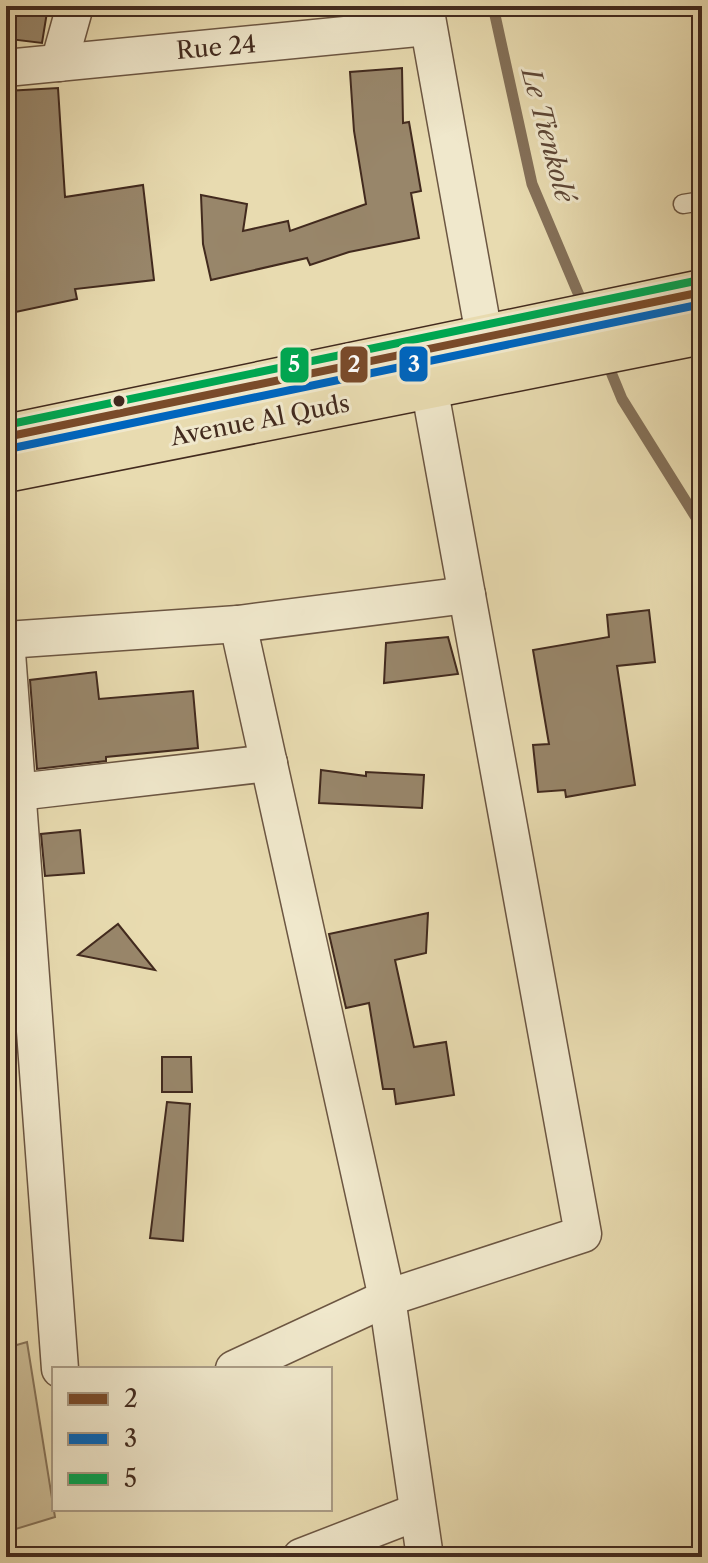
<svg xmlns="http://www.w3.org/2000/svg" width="708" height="1563" font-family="'Libre Caslon Text',serif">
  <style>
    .green { fill: #ccbd97; stroke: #87745a; stroke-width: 2 }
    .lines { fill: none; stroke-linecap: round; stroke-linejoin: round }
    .stream { stroke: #847058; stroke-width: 11 }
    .building { fill: #98866a; stroke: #422a1e; stroke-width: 2 }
    .service-casing { stroke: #6c5642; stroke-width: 21 }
    .minor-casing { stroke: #6c5642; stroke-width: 39 }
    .primary-casing { stroke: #422a1e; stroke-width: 47 }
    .service { stroke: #f0e8cc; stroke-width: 18 }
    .minor { stroke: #f0e8cc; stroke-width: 36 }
    .primary { stroke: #e8dbb0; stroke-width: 44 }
    .bus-1-casing { stroke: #f0e8cc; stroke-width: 14 }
    .bus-2-casing { stroke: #f0e8cc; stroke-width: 14 }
    .bus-3-casing { stroke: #f0e8cc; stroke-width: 14 }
    .bus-1 { stroke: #7a4b2a; stroke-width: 8 }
    .bus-2 { stroke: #0065bd; stroke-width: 8 }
    .bus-3 { stroke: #00a651; stroke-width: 8 }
    .bus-dot { fill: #422a1e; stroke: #f0e8cc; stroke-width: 3 }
    .labels { text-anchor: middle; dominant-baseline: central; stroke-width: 6; stroke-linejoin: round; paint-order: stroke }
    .street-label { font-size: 24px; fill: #422a1e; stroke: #f0e8cc }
    .water-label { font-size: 26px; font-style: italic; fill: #5e4736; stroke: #f0e8cc }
    .line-badge { stroke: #f0e8cc; stroke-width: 3 }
    .badge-label { font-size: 22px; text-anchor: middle; font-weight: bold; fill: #fff }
  </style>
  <rect width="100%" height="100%" fill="#e8dbb0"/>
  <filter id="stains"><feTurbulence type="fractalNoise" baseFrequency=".0025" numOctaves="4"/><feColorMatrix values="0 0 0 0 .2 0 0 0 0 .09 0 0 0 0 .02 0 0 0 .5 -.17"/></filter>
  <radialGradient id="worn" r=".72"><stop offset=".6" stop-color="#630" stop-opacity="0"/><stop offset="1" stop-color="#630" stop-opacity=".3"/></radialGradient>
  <path class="green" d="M27,1342L55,1517L6,1532V1348Z"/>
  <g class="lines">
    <g class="stream">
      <path d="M493,6L532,184L584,307"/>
      <path d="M606,360L622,399L702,527"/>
    </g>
  </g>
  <g class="building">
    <path d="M15,6H48L42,43L9,39Z"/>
    <path d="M402,68L403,123L409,122L421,191L411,193L419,238L349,252L310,265L307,258L211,280L203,244L201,195L247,204L243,231L288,221L290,231L366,204L354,131L350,72Z"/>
    <path d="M58,88L65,197L143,185L154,280L75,289L77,299L6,314V200L12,199L6,91Z"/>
    <path d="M649,610L655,662L617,666L635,785L566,797L565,790L538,792L533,745L549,744L533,650L609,637L607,615Z"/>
    <path d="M448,637L458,674L384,683L386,643Z"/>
    <path d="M96,672L99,699L193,691L198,748L106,757V761L37,769L30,680Z"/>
    <path d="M321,770L366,776V772L424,775L422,808L319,803Z"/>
    <path d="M80,830L84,873L45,876L41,834Z"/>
    <path d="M428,913L426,953L395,960L414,1047L446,1042L454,1095L396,1104L394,1089H383L369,1003L346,1008L329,934Z"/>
    <path d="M118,924L155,970L78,955Z"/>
    <path d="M162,1057H191L192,1092H162Z"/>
    <path d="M167,1102L190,1104L183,1241L150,1238Z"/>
  </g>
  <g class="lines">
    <defs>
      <path id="service" d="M683,204L702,201"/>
      <g id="minor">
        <path d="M425,6L484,335"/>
        <path d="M59,63L75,6"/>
        <path d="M6,68L427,27"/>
        <path d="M238,624L387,1298L425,1557"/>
        <path d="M6,639L60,1369"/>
        <path d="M6,640L238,624L467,595"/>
        <path d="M18,792L269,763"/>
        <path d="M234,1369L387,1298L583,1234L429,386"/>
        <path d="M301,1557L417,1512"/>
      </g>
      <g id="primary">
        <path d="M6,437L702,292"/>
        <path d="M6,470L702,332"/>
      </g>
    </defs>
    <use href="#service" class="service-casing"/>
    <use href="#minor" class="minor-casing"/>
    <use href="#primary" class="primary-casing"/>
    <use href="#service" class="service"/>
    <use href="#minor" class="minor"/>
    <use href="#primary" class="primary"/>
    <defs>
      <path id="bus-1" d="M6,437L702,292"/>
      <path id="bus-2" d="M8,449L702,304"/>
      <path id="bus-3" d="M6,425L700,280"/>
    </defs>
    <use href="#bus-1" class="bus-1-casing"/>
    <use href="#bus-2" class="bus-2-casing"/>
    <use href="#bus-3" class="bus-3-casing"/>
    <use href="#bus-1" class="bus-1"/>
    <use href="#bus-2" class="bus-2"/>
    <use href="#bus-3" class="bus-3"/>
  </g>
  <circle class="bus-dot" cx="119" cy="401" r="7"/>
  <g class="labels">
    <g class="street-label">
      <text transform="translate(216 47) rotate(-5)">Rue 24</text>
      <text transform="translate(260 420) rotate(-11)">Avenue Al Quds</text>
    </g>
    <g class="water-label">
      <text transform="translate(548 135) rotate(75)">Le Tienkolé</text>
    </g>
  </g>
  <g class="line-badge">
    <rect x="398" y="345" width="31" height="38" rx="8" fill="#0065bd"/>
    <rect x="339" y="345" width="30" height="39" rx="8" fill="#7a4b2a"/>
    <rect x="279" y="346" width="31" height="38" rx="8" fill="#00a651"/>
  </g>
  <g class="badge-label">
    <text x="414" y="372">3</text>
    <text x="354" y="372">2</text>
    <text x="294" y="372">5</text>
  </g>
  <rect width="708" height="1563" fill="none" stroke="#e8dbb0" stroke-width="32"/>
  <rect x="8" y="8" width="692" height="1547" fill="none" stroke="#422a1e" stroke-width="4"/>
  <rect x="16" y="16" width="676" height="1531" fill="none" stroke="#422a1e" stroke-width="2"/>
  <rect x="52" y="1367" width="280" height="144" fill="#f0e8cc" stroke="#aa9c86" stroke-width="2"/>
  <rect x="68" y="1393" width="40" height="12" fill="#7a4b2a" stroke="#aa9c86" stroke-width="2"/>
  <text x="124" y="1407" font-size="24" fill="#422a1e">2</text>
  <rect x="68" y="1433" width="40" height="12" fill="#0065bd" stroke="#aa9c86" stroke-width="2"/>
  <text x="124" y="1447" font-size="24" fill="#422a1e">3</text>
  <rect x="68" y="1473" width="40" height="12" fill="#00a651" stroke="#aa9c86" stroke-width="2"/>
  <text x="124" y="1487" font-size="24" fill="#422a1e">5</text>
  <rect width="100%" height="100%" filter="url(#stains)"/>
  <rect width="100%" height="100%" fill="url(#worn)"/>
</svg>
